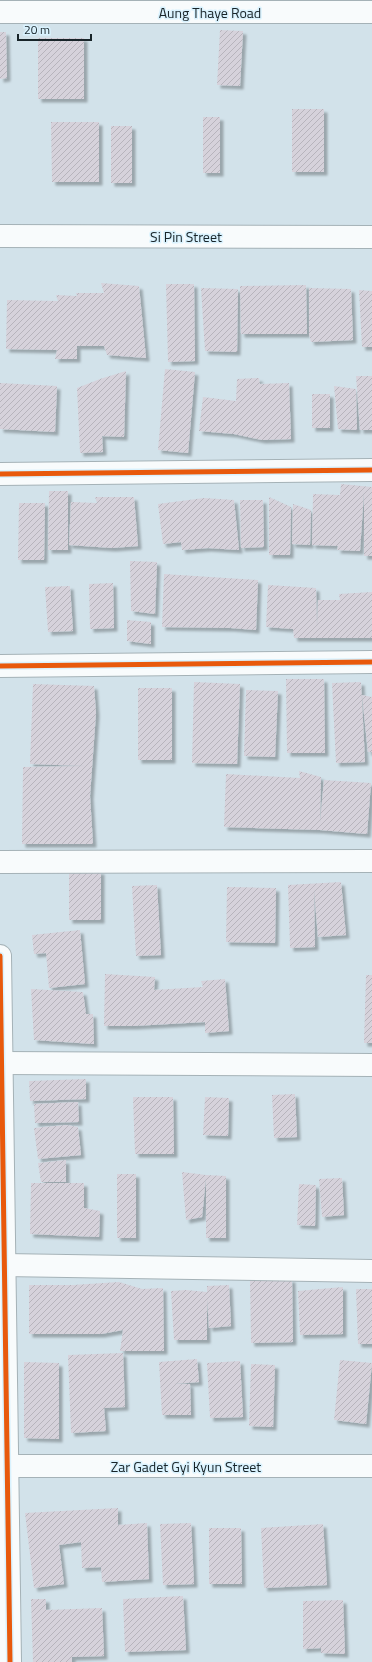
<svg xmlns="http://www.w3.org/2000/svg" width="372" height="1662" font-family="'Titillium Web',sans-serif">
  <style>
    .building { fill: url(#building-hatch); filter: url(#shadow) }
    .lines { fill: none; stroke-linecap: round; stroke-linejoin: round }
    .street-casing { stroke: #a5b2b7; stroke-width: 24 }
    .secondary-casing { stroke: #a5b2b7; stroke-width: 24 }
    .street { stroke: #f8fbfc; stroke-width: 22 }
    .secondary { stroke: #f8fbfc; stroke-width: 22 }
    .cycleway-casing { stroke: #d9f2fe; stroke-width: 8 }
    .cycleway { stroke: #e8590c; stroke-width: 5 }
    .labels { text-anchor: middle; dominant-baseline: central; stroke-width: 3; stroke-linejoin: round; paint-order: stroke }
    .street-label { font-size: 14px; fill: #182429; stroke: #d9f2fe }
  </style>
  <defs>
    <pattern id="building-hatch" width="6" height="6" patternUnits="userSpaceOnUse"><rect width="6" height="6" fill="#d6d2db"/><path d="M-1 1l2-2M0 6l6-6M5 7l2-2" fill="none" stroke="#b7b4bc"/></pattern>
    <filter id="shadow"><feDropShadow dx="3.5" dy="3.5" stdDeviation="1" flood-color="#0004"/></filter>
  </defs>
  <rect width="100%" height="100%" fill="#d2e2ea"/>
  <g class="building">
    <path d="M220,30L243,31L240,86L217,85Z"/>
    <path d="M0,32H6L7,78L0,79Z"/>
    <rect x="38" y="38" width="46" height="61"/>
    <rect x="292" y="109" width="32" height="63"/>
    <rect x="203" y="117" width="17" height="56"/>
    <path d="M51,122H99V182H52Z"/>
    <rect x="111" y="126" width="21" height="57"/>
    <path d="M101,283L139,286L146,358L107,355L104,346H77V332V359H55L57,350L6,349L7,300L58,301L56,295L77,296L76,293H104Z"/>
    <path d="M166,284H194L195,361L168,362Z"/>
    <path d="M306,285L307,334H241L240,286Z"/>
    <path d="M201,288L238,289L237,352L205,351Z"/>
    <path d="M309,288L351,289L353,340L311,342L309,334Z"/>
    <path d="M359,290L372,291V347H362Z"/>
    <path d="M165,369L195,372L188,453L158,450Z"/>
    <path d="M126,371L124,437L102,436L103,452L80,453L77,388L100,379Z"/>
    <path d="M356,376H372V430H360Z"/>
    <path d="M259,378L260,384L289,383L291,439L262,440L234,434L199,431L203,397L236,401L237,379Z"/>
    <path d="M0,383L57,386L55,432L0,429Z"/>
    <path d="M334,386L356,389L357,430L338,429Z"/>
    <rect x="312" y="394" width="18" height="34"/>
    <path d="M341,484L372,487V556H364V492L360,551L337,550L338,546L312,545L313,494L340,495Z"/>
    <path d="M49,491H68V550H48Z"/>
    <path d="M95,497H134L138,546L112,548L69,545L71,502L97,503Z"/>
    <path d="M269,497L291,507L290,555H269Z"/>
    <path d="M204,498L234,500L239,550L208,548L182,550L181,542L163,544L158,504Z"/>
    <path d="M240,500H263L264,547L241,548Z"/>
    <path d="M19,503H45L44,560H18Z"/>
    <path d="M293,504L311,510L310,545L292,544Z"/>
    <path d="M130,561L157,562L155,614L131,611Z"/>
    <path d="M164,574L258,580L256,630L231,628L162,627Z"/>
    <path d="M113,583L114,628L90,629L89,584Z"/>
    <path d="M268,585L316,588L317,628L318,600H340L339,594L372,592V638H294L293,629L266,627Z"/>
    <path d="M70,586L73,631L48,632L45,587Z"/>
    <path d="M127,620L151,622V644L127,641Z"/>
    <path d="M286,679H324L325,753H287Z"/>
    <path d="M194,682L240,684L237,764L192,763Z"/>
    <path d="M361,682L365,762L336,763L332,683Z"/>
    <path d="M33,684L94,686L96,713L90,796L93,844H22L23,767L86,766L30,764Z"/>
    <rect x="138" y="688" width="34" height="72"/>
    <path d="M246,690L278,691L275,757L244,756Z"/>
    <path d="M362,695L372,697V752H368Z"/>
    <path d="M299,771L321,777L320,823L324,780L371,783L367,834L320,830L224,827L226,774L300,778Z"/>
    <rect x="69" y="871" width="32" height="49"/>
    <path d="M341,882L346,935L318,937L314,889L315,947L290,948L288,885Z"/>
    <path d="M157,885L161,955L136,956L132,886Z"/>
    <path d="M227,887L276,888L275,943L226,942Z"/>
    <path d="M80,930L85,984L49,988L46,953L34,954L32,935Z"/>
    <path d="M105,974L155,977L154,990L203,987L201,981L225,979L229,1031L205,1033V1022L133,1026H104Z"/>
    <path d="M366,975H372V1043H364Z"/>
    <path d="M31,989L83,992L86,1014H93L94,1044L34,1040Z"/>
    <path d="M86,1079V1099L30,1101L29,1081Z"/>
    <path d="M295,1094L297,1137L274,1138L272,1095Z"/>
    <path d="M133,1097H173L174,1154H135Z"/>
    <path d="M205,1097L229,1098L228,1136L203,1135Z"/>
    <path d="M78,1102L79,1122L35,1123L34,1104Z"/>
    <path d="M66,1125L78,1127L81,1155L38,1159L34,1128Z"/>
    <path d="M66,1160V1182H41L38,1163Z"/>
    <path d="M182,1172L206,1175L226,1176V1238H206V1178L202,1217L186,1220Z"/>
    <rect x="117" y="1174" width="19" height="64"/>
    <path d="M342,1178L344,1215L322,1217L319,1179Z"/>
    <path d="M31,1183H84V1208L100,1211L99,1237L30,1234Z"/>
    <path d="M299,1184L316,1185L315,1226L297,1225Z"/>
    <path d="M250,1279H292L293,1342L251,1343Z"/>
    <path d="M119,1282L142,1289L163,1288L164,1351H120L123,1330L101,1334H29V1285H73Z"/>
    <path d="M229,1285L231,1326L209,1328L207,1298V1340H174L171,1291L186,1290L207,1292V1286Z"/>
    <path d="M343,1287V1334L300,1335L298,1291Z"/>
    <path d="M356,1289H372V1344H358Z"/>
    <path d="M123,1353L125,1407L104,1408L106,1431L71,1433L68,1355Z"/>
    <path d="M197,1359L199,1382L174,1384H190L191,1415H162L159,1362Z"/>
    <path d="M340,1360L372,1363L366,1424L334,1420Z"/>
    <path d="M240,1361L243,1417L210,1418L207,1363Z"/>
    <path d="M24,1362L59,1363V1439L24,1438Z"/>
    <path d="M251,1364L275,1365L273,1427L249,1426Z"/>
    <path d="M118,1508V1525L147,1523L149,1579L102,1582L101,1567L82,1568L81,1542L59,1545L64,1584L34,1588L25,1513Z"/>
    <path d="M191,1523L194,1584L163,1585L160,1524Z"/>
    <path d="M323,1524L327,1585L264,1588L261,1528Z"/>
    <path d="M209,1528H241L242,1584H209Z"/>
    <path d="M183,1596L186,1650L125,1652L123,1599Z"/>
    <path d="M31,1599H46V1610L102,1608L104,1656L72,1657V1662H33Z"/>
    <path d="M343,1600L345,1654L321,1653V1648L303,1649V1601Z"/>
  </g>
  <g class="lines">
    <defs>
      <g id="street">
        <path d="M0,12H372"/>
        <path d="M0,474L372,470"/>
        <path d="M0,666L372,662"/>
        <path d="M0,862L372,861"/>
        <path d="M0,956L10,1662"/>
        <path d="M1,1063L372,1065"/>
        <path d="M4,1265L372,1271"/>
        <path d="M0,1466H372"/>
      </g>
      <path id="secondary" d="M0,236L372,237"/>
    </defs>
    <use href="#street" class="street-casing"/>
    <use href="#secondary" class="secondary-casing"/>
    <use href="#street" class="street"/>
    <use href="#secondary" class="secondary"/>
    <defs>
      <g id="cycleway">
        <path d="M0,474L372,470"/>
        <path d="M0,666L372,662"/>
        <path d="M0,956L10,1662"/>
      </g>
    </defs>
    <use href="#cycleway" class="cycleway-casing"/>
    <use href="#cycleway" class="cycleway"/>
  </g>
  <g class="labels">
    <g class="street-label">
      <text x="210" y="12">Aung Thaye Road</text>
      <text x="186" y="236">Si Pin Street</text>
      <text x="186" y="1466">Zar Gadet Gyi Kyun Street</text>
    </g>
  </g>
  <path d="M18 34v6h73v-6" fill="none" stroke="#182429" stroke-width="2"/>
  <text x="24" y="34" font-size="12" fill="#182429" stroke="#d9f2fe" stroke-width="3" paint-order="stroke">20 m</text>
</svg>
